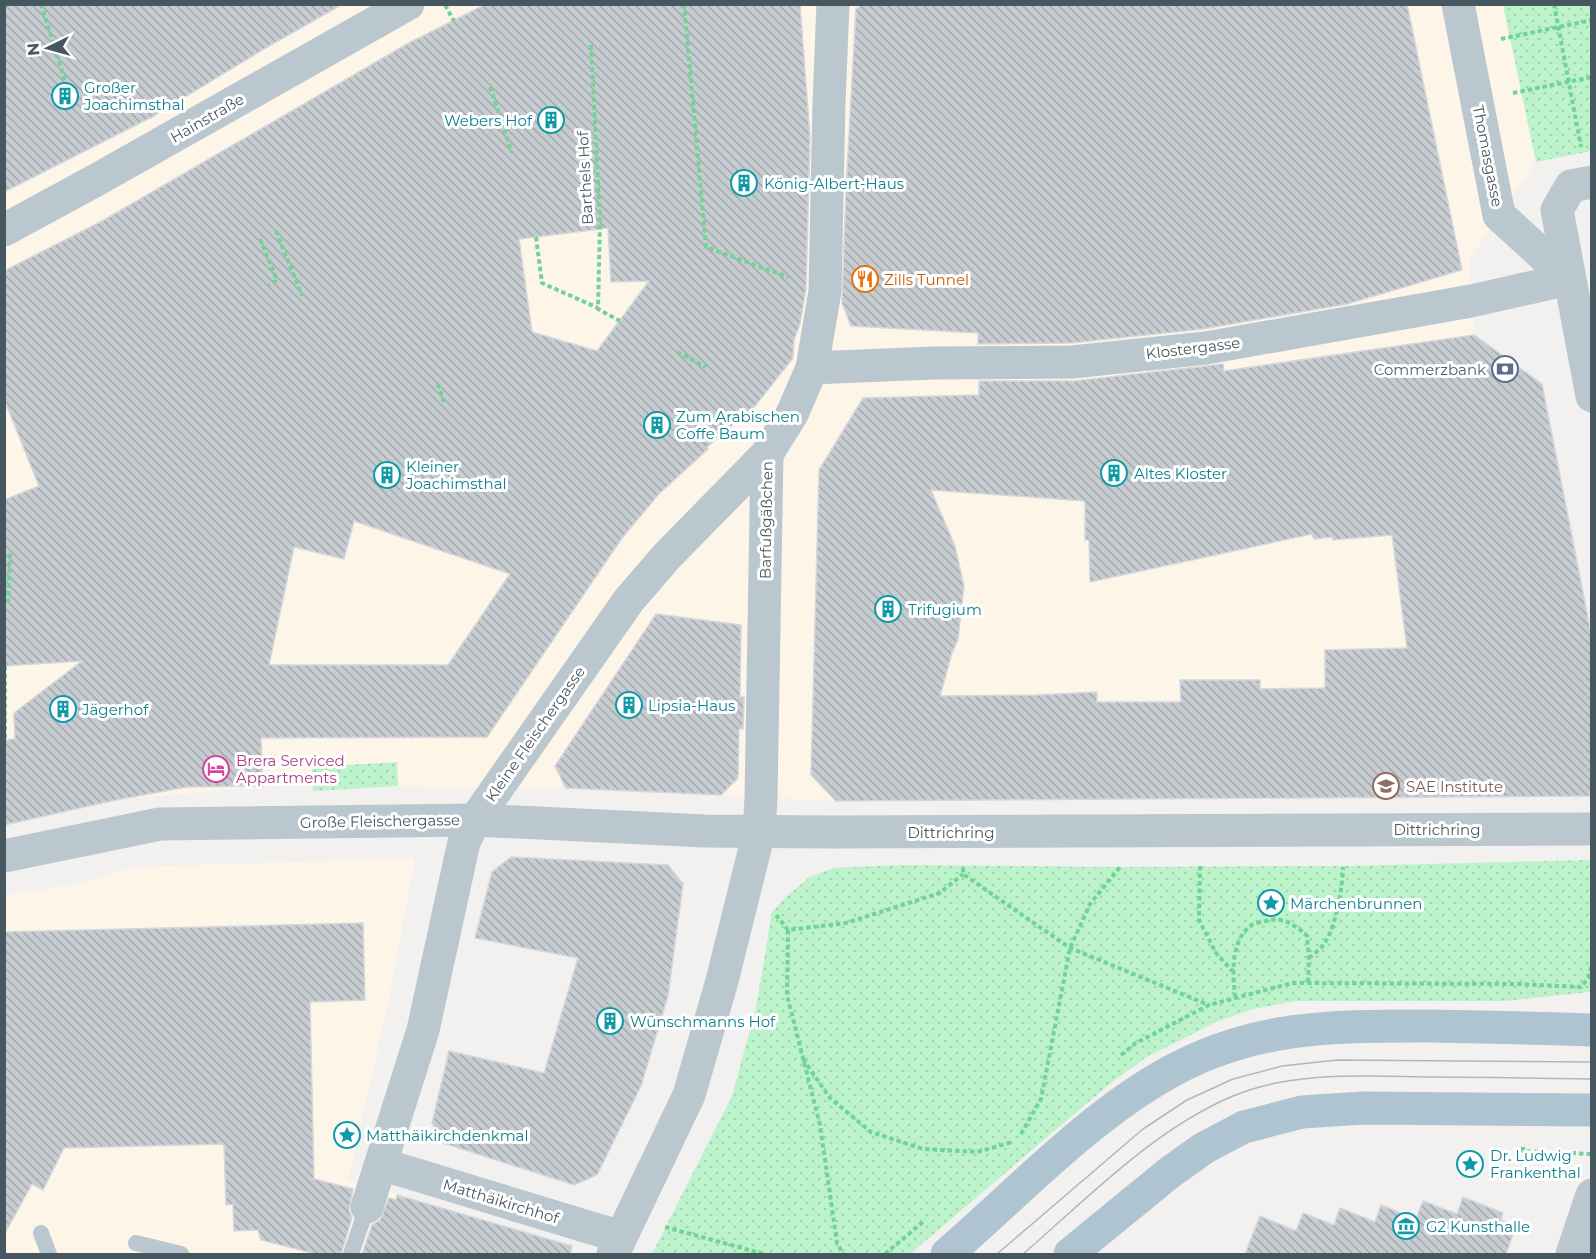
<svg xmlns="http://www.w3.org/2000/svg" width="1596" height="1259" font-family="Montserrat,sans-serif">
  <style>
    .commercial { fill: #fef5e9 }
    .grass { fill: url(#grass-dots) }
    .building { fill: url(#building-back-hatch); stroke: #d4d7dc; stroke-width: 1.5; fill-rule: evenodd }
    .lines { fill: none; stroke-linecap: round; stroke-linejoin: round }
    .path { stroke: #71d497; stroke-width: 4; stroke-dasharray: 4.5 3; stroke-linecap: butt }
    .lane { stroke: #bac7ce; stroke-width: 16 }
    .street { stroke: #bac7ce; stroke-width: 33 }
    .primary { stroke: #aec4d1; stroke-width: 33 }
    .tram { stroke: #b2b6bb; stroke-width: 1.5 }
    .labels { text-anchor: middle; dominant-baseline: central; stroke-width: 6; stroke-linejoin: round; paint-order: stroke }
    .culture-label { font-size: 15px; fill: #0d838f; stroke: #fff; text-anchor: start }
    .street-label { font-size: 15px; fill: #46575f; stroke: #fff }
    .food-label { font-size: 15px; fill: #c56008; stroke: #fff; text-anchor: start }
    .service-label { font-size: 15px; fill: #4e5e75; stroke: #fff; text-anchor: end }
    .hotel-label { font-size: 15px; fill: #b23c85; stroke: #fff; text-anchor: start }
    .education-label { font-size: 15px; fill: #785e54; stroke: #fff; text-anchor: start }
  </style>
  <defs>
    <pattern id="grass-dots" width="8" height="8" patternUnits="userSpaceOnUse" patternTransform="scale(1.5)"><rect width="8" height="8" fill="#bcf3cb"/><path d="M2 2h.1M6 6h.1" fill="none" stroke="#a3d2b1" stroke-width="1.8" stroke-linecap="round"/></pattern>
    <pattern id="building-back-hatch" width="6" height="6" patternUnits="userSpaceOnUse" patternTransform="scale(1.5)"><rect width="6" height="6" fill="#c7ccd0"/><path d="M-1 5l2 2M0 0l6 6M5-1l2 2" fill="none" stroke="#a3a8ac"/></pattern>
  </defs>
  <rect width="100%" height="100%" fill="#f3f0f0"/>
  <g class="commercial">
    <path d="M5,5H1503L1536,162L1469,259L1474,335L1542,384L1591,796L836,801L566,788L263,786L116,800L19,822L5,823Z"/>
    <path d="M415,858L389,999L348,1180L545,1238L540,1254H5L4,895L73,885L136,867Z"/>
  </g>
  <g class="grass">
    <path d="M1503,5H1591V151L1536,162Z"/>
    <path d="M397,762L398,786L313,791L312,767Z"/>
    <path d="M1591,860L1592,983L1590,992L1505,1001H1295L1253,1009L1216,1022L1145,1058L1107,1086L910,1254H652L732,1096L756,1008L772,912L789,894L810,877L833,868L905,865L1107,867L1348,866Z"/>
  </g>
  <g class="building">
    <path d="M4,4H343L269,46L152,117L4,192Z"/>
    <path d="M486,4H800L810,137L806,289L800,324L794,340L793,358L756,405L707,447L708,449L659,494L622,538L487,737L261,738L263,786L187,787L116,800L4,825V740L15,739L14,713L82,661L4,666V500L39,486L4,399V271L104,220L407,44ZM608,228L611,282L649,281L597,351L532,332L519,239ZM354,521L510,574L448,665H269L294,547L344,559Z"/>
    <path d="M859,4H1407L1462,270L1347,304L1203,329L1071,343L978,344V333L851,326L842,303L846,188L856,8H859Z"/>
    <path d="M1474,335L1542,384L1592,638V796L836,801L811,775L819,470L863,398L979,395V381H1074L1223,364L1224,371ZM931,490L1085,501V540H1089L1090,582L1312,534L1314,539L1332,537L1333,540L1392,535L1407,648L1325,650V688L1260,689V680H1180L1181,702H1097V692L1037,695L940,696L952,653L958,639L964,586L955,546Z"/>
    <path d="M656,614L741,625L740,697H744L743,729H739L738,778L721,795L566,788L555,766Z"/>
    <path d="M511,857L668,865L683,884L668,996L641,1086L597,1175L574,1185L443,1143L432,1123L449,1051L544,1073L578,958L475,938L492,872Z"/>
    <path d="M363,923L365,1000L310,1002L314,1179L353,1189L349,1210L352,1218L341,1254H316L261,1240L258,1230L234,1231L233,1204L226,1205L224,1144L64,1148L43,1190L32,1184L4,1235V932Z"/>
    <path d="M397,1195L572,1246L570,1254H362L372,1225L380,1220L389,1198L396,1200Z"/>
    <path d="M1463,1197L1503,1213L1501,1220L1516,1226L1506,1254H1245L1260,1216L1296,1231L1303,1213L1334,1225L1340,1208L1375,1222L1381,1205L1416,1219L1423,1201L1457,1214Z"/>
  </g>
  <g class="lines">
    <g class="path">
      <path d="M41,4L66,84"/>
      <path d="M684,4L706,247L788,277"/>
      <path d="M1554,4L1581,147"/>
      <path d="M445,5L454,21"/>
      <path d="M1501,39L1592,20"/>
      <path d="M591,45L600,222L598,309L620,321"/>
      <path d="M490,87L512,153"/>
      <path d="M1513,93L1592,77"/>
      <path d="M276,231L302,296"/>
      <path d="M536,237L542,283L598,308"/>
      <path d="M260,239L277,280L269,285"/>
      <path d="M677,352L706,367"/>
      <path d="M438,384L444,402"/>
      <path d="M8,603L10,553"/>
      <path d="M5,666V740"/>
      <path d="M1200,866L1199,920L1216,953L1232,971"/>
      <path d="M963,868V874L1070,948L1209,1005"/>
      <path d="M776,915L788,930L846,923L940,893L963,874"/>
      <path d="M788,930L787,995L820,1125L837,1243L843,1254"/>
      <path d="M1309,958C1315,953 1323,947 1326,941C1336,925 1343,885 1343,867"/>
      <path d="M1235,997C1233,974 1230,944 1249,927C1253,923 1261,922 1266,921C1283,916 1295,925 1307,936L1309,958L1308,983"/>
      <path d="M1121,1055L1136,1043L1209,1005L1292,983L1519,984L1581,987L1588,978L1592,965"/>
      <path d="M803,1059L830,1098L871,1132L923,1149L977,1152L1012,1142"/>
      <path d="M1021,1134L1041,1099L1070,948L1090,904L1120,867"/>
      <path d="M1523,1147V1151L1592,1154"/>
      <path d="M665,1227L764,1254"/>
      <path d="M885,1254L923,1222"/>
    </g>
    <g class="lane">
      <path d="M41,1233L49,1254"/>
      <path d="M136,1243L181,1254"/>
      <path d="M351,1254L367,1207"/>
    </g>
    <g class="street">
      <path d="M1458,4L1499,215L1569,279"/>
      <path d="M1592,182L1571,186L1557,210L1592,396"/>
      <path d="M4,230L98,179L408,4"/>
      <path d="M812,368L933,363L1072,362L1206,348L1471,301L1569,279"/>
      <path d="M4,856L160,824L475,820L705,831L832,832L1592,829"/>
      <path d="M381,1164L621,1237"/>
      <path d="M367,1207L423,1030L464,842L475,820L629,600L667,556L767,454"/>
      <path d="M613,1254L689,1095L722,981L759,832L761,798L767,454L792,414L812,368L825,291L829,102L833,4"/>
      <path d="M1572,1254L1592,1195"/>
    </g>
    <g class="primary">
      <path d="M947,1254C1018,1193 1086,1119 1168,1073C1254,1025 1333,1026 1428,1026C1483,1027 1537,1028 1592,1030"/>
      <path d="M1070,1254L1169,1173L1204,1148L1244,1127L1302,1112L1363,1108L1592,1110"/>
    </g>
    <g class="tram">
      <path d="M997,1254L1143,1129L1187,1100L1233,1079L1282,1066L1337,1060L1592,1062"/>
      <path d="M1023,1254C1087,1199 1154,1129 1233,1096C1292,1071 1365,1076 1427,1077C1482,1077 1537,1078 1592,1079"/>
    </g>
  </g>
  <defs>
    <symbol id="building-ring" viewBox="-11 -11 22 22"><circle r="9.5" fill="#fff" stroke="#0f9aa8" stroke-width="1.5"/><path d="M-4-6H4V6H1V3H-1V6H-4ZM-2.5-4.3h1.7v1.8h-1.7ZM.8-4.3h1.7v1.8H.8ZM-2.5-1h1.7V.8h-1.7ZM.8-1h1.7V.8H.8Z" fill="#0f9aa8"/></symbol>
    <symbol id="restaurant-ring" viewBox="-11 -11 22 22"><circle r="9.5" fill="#fff" stroke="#e8710a" stroke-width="1.5"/><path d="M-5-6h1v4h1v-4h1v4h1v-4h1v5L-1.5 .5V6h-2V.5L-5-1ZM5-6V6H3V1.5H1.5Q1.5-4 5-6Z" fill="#e8710a"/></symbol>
    <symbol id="bank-ring" viewBox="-11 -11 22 22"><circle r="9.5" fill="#fff" stroke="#5c6f8a" stroke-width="1.5"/><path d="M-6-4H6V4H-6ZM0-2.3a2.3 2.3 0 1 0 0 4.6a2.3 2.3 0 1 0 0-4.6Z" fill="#5c6f8a"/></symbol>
    <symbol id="hotel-ring" viewBox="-11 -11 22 22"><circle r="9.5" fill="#fff" stroke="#d1479c" stroke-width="1.5"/><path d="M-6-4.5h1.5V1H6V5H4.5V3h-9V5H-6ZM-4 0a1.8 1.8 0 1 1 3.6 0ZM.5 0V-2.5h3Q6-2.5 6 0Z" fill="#d1479c"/></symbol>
    <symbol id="university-ring" viewBox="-11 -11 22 22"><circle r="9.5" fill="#fff" stroke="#8d6e63" stroke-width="1.5"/><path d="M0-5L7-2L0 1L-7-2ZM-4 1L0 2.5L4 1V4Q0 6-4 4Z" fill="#8d6e63"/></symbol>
    <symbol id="sight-ring" viewBox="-11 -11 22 22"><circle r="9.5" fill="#fff" stroke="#0f9aa8" stroke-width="1.5"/><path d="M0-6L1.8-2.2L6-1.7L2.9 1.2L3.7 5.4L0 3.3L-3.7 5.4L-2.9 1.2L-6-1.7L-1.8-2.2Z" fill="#0f9aa8"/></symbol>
    <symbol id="museum-ring" viewBox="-11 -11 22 22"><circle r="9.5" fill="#fff" stroke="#0f9aa8" stroke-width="1.5"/><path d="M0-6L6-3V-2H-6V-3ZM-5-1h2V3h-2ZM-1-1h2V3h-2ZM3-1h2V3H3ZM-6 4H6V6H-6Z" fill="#0f9aa8"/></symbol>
  </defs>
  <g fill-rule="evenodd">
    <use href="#building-ring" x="50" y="81" width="30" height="30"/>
    <use href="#building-ring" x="536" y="105" width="30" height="30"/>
    <use href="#building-ring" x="729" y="168" width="30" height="30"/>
    <use href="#restaurant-ring" x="850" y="264" width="30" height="30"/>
    <use href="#bank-ring" x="1490" y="354" width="30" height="30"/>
    <use href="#building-ring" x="642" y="410" width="30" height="30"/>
    <use href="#building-ring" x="1099" y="458" width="30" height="30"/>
    <use href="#building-ring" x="372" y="460" width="30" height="30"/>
    <use href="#building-ring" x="873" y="594" width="30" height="30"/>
    <use href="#building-ring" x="614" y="690" width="30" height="30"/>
    <use href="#building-ring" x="48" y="694" width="30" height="30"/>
    <use href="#hotel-ring" x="201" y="754" width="30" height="30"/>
    <use href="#university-ring" x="1371" y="771" width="30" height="30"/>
    <use href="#sight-ring" x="1256" y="888" width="30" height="30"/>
    <use href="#building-ring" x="595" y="1006" width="30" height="30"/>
    <use href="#sight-ring" x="332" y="1120" width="30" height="30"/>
    <use href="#sight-ring" x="1455" y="1149" width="30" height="30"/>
    <use href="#museum-ring" x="1391" y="1211" width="30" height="30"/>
  </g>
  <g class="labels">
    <g class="culture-label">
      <text x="84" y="87">Großer<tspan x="84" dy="17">Joachimsthal</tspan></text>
      <text x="532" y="120" text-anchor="end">Webers Hof</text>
      <text x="764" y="183">König-Albert-Haus</text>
      <text x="676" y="416">Zum Arabischen<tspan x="676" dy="17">Coffe Baum</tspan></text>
      <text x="406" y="466">Kleiner<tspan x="406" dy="17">Joachimsthal</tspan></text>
      <text x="1134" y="473">Altes Kloster</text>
      <text x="908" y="609">Trifugium</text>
      <text x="648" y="705">Lipsia-Haus</text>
      <text x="82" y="709">Jägerhof</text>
      <text x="1290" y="903">Märchenbrunnen</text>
      <text x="630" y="1021">Wünschmanns Hof</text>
      <text x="366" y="1135">Matthäikirchdenkmal</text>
      <text x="1490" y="1155">Dr. Ludwig<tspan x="1490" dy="17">Frankenthal</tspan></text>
      <text x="1426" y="1226">G2 Kunsthalle</text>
    </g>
    <g class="street-label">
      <text transform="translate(207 118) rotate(-30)">Hainstraße</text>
      <text transform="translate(1488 156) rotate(79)">Thomasgasse</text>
      <text transform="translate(585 178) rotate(-93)">Barthels Hof</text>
      <text transform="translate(1193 348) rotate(-7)">Klostergasse</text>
      <text transform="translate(766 520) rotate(-89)">Barfußgäßchen</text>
      <text transform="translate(535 734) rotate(-55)">Kleine Fleischergasse</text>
      <text transform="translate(380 821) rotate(-1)">Große Fleischergasse</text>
      <text x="1437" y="829">Dittrichring</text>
      <text x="951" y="832">Dittrichring</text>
      <text transform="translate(501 1201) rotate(17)">Matthäikirchhof</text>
    </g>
    <g class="food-label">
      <text x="884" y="279">Zills Tunnel</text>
    </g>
    <g class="service-label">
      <text x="1486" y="369">Commerzbank</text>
    </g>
    <g class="hotel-label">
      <text x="236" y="760">Brera Serviced<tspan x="236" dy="17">Appartments</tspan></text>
    </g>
    <g class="education-label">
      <text x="1406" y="786">SAE Institute</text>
    </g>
  </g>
  <rect width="1596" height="1259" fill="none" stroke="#46575f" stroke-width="12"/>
  <g transform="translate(48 48) rotate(265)" stroke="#ffffff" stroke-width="4.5" paint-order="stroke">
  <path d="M0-4.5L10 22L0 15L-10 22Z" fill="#46575f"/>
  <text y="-9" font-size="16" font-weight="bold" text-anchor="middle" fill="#46575f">N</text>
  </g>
</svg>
